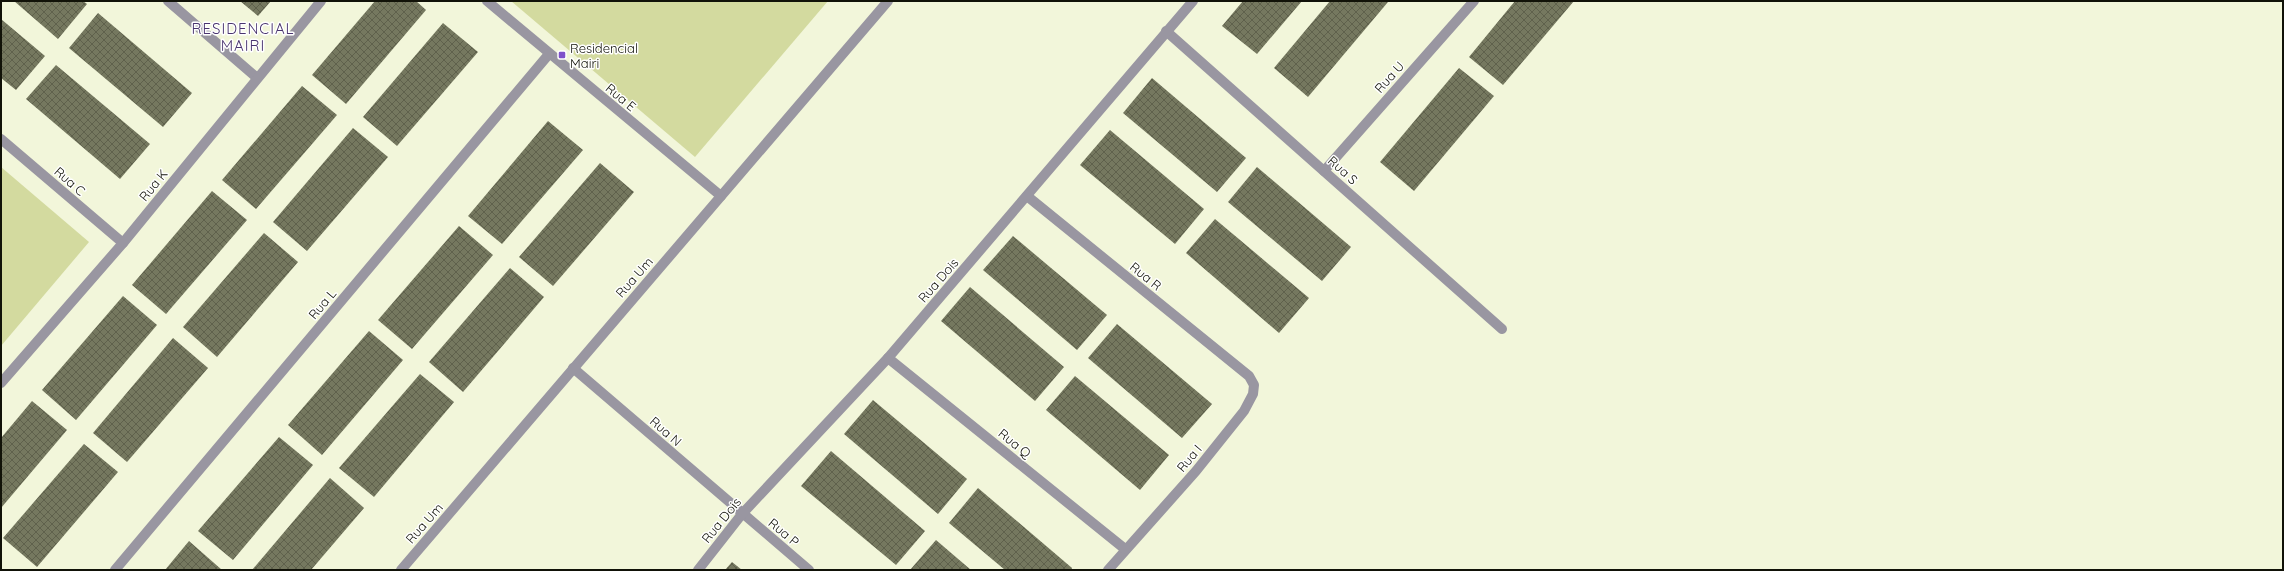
<svg xmlns="http://www.w3.org/2000/svg" width="2284" height="571" font-family="Quicksand,sans-serif">
  <style>
    .green { fill: #d3da9f }
    .building { fill: url(#building-cross-hatch) }
    .lines { fill: none; stroke-linecap: round; stroke-linejoin: round }
    .minor { stroke: #9996a1; stroke-width: 10 }
    .poi-dot { fill: #7f51ca; stroke: #fff; stroke-width: 1.5 }
    .labels { text-anchor: middle; dominant-baseline: central; stroke-width: 3; stroke-linejoin: round; paint-order: stroke }
    .poi-label { font-size: 13px; fill: #111208; stroke: #fff; text-anchor: start }
    .street-label { font-size: 13px; fill: #111208; stroke: #fff }
    .quarter-label { font-size: 15px; letter-spacing: 1px; fill: #49346f; stroke: #fff }
  </style>
  <defs>
    <pattern id="building-cross-hatch" width="8" height="8" patternUnits="userSpaceOnUse"><rect width="8" height="8" fill="#75785f"/><path d="M0 0l8 8M0 8l8-8" fill="none" stroke="#5f614c"/></pattern>
  </defs>
  <rect width="100%" height="100%" fill="#f2f6da"/>
  <g class="green">
    <path d="M511,1H828L695,157Z"/>
    <path d="M1,167L89,242L1,346Z"/>
  </g>
  <g class="building">
    <path d="M14,1H83L87,4L58,39Z"/>
    <path d="M240,1H271L258,16Z"/>
    <path d="M375,1H416L426,10L346,104L312,75Z"/>
    <path d="M1243,1H1302L1257,54L1222,26Z"/>
    <path d="M1330,1L1388,2L1308,97L1274,68Z"/>
    <path d="M1515,1H1574L1503,85L1469,57Z"/>
    <path d="M98,13L192,93L163,127L69,48Z"/>
    <path d="M1,19L45,56L16,90L1,78Z"/>
    <path d="M443,23L478,52L397,146L363,117Z"/>
    <path d="M56,65L150,144L120,179L26,99Z"/>
    <path d="M1459,68L1494,96L1414,191L1380,162Z"/>
    <path d="M1152,78L1246,158L1217,192L1123,113Z"/>
    <path d="M302,86L337,115L256,209L222,180Z"/>
    <path d="M548,121L583,150L502,244L468,216Z"/>
    <path d="M353,128L388,157L307,251L273,222Z"/>
    <path d="M1110,130L1204,209L1175,244L1080,165Z"/>
    <path d="M600,163L634,192L553,286L519,257Z"/>
    <path d="M1257,167L1351,247L1322,281L1228,202Z"/>
    <path d="M212,191L247,220L166,314L132,285Z"/>
    <path d="M1215,219L1309,298L1279,333L1186,253Z"/>
    <path d="M459,226L493,255L412,349L378,320Z"/>
    <path d="M264,233L298,262L217,357L183,327Z"/>
    <path d="M1013,236L1107,315L1077,350L983,270Z"/>
    <path d="M510,268L544,297L463,392L429,362Z"/>
    <path d="M970,287L1064,367L1035,401L941,321Z"/>
    <path d="M123,296L157,325L76,420L42,390Z"/>
    <path d="M1117,324L1212,404L1182,438L1088,358Z"/>
    <path d="M369,331L403,360L322,455L288,425Z"/>
    <path d="M173,338L208,368L127,462L93,433Z"/>
    <path d="M420,374L454,402L374,497L339,468Z"/>
    <path d="M1075,376L1169,455L1140,490L1046,410Z"/>
    <path d="M873,400L967,479L938,514L844,434Z"/>
    <path d="M32,401L67,430L1,508V438Z"/>
    <path d="M279,437L313,465L233,560L198,531Z"/>
    <path d="M84,444L118,472L37,567L3,538Z"/>
    <path d="M831,451L925,531L896,565L801,486Z"/>
    <path d="M330,478L364,508L311,570H252Z"/>
    <path d="M978,488L1072,568L1071,570H1005L949,523Z"/>
    <path d="M936,540L971,570H910Z"/>
    <path d="M189,541L222,570H165Z"/>
    <path d="M732,562L742,570H725Z"/>
  </g>
  <g class="lines">
    <g class="minor">
      <path d="M168,1L256,77"/>
      <path d="M487,1L721,196"/>
      <path d="M1166,31L1502,329"/>
      <path d="M1,139L123,243"/>
      <path d="M1324,171L1474,1"/>
      <path d="M1027,196L1249,376L1254,385L1253,394L1244,411L1196,471L1108,570"/>
      <path d="M888,358L1125,549"/>
      <path d="M573,368L809,570"/>
      <path d="M1,383L123,243L321,1"/>
      <path d="M115,570L549,54"/>
      <path d="M401,570L888,1"/>
      <path d="M698,570L742,514L888,358L1193,1"/>
    </g>
  </g>
  <rect class="poi-dot" x="558" y="51" width="8" height="8" rx="2"/>
  <g class="labels">
    <g class="poi-label">
      <text x="570" y="48">Residencial<tspan x="570" dy="15">Mairi</tspan></text>
    </g>
    <g class="street-label">
      <text transform="translate(1389 77) rotate(-48)">Rua U</text>
      <text transform="translate(621 97) rotate(40)">Rua E</text>
      <text transform="translate(1343 170) rotate(42)">Rua S</text>
      <text transform="translate(70 181) rotate(41)">Rua C</text>
      <text transform="translate(153 185) rotate(-51)">Rua K</text>
      <text transform="translate(1146 276) rotate(39)">Rua R</text>
      <text transform="translate(634 277) rotate(-49)">Rua Um</text>
      <text transform="translate(938 280) rotate(-49)">Rua Dois</text>
      <text transform="translate(322 304) rotate(-50)">Rua L</text>
      <text transform="translate(666 431) rotate(41)">Rua N</text>
      <text transform="translate(1015 443) rotate(39)">Rua Q</text>
      <text transform="translate(1189 458) rotate(-50)">Rua I</text>
      <text transform="translate(721 520) rotate(-51)">Rua Dois</text>
      <text transform="translate(424 523) rotate(-49)">Rua Um</text>
      <text transform="translate(784 532) rotate(40)">Rua P</text>
    </g>
    <g class="quarter-label">
      <text x="243" y="28">RESIDENCIAL<tspan x="243" dy="17">MAIRI</tspan></text>
    </g>
  </g>
  <rect width="2284" height="571" fill="none" stroke="#111208" stroke-width="4"/>
</svg>
